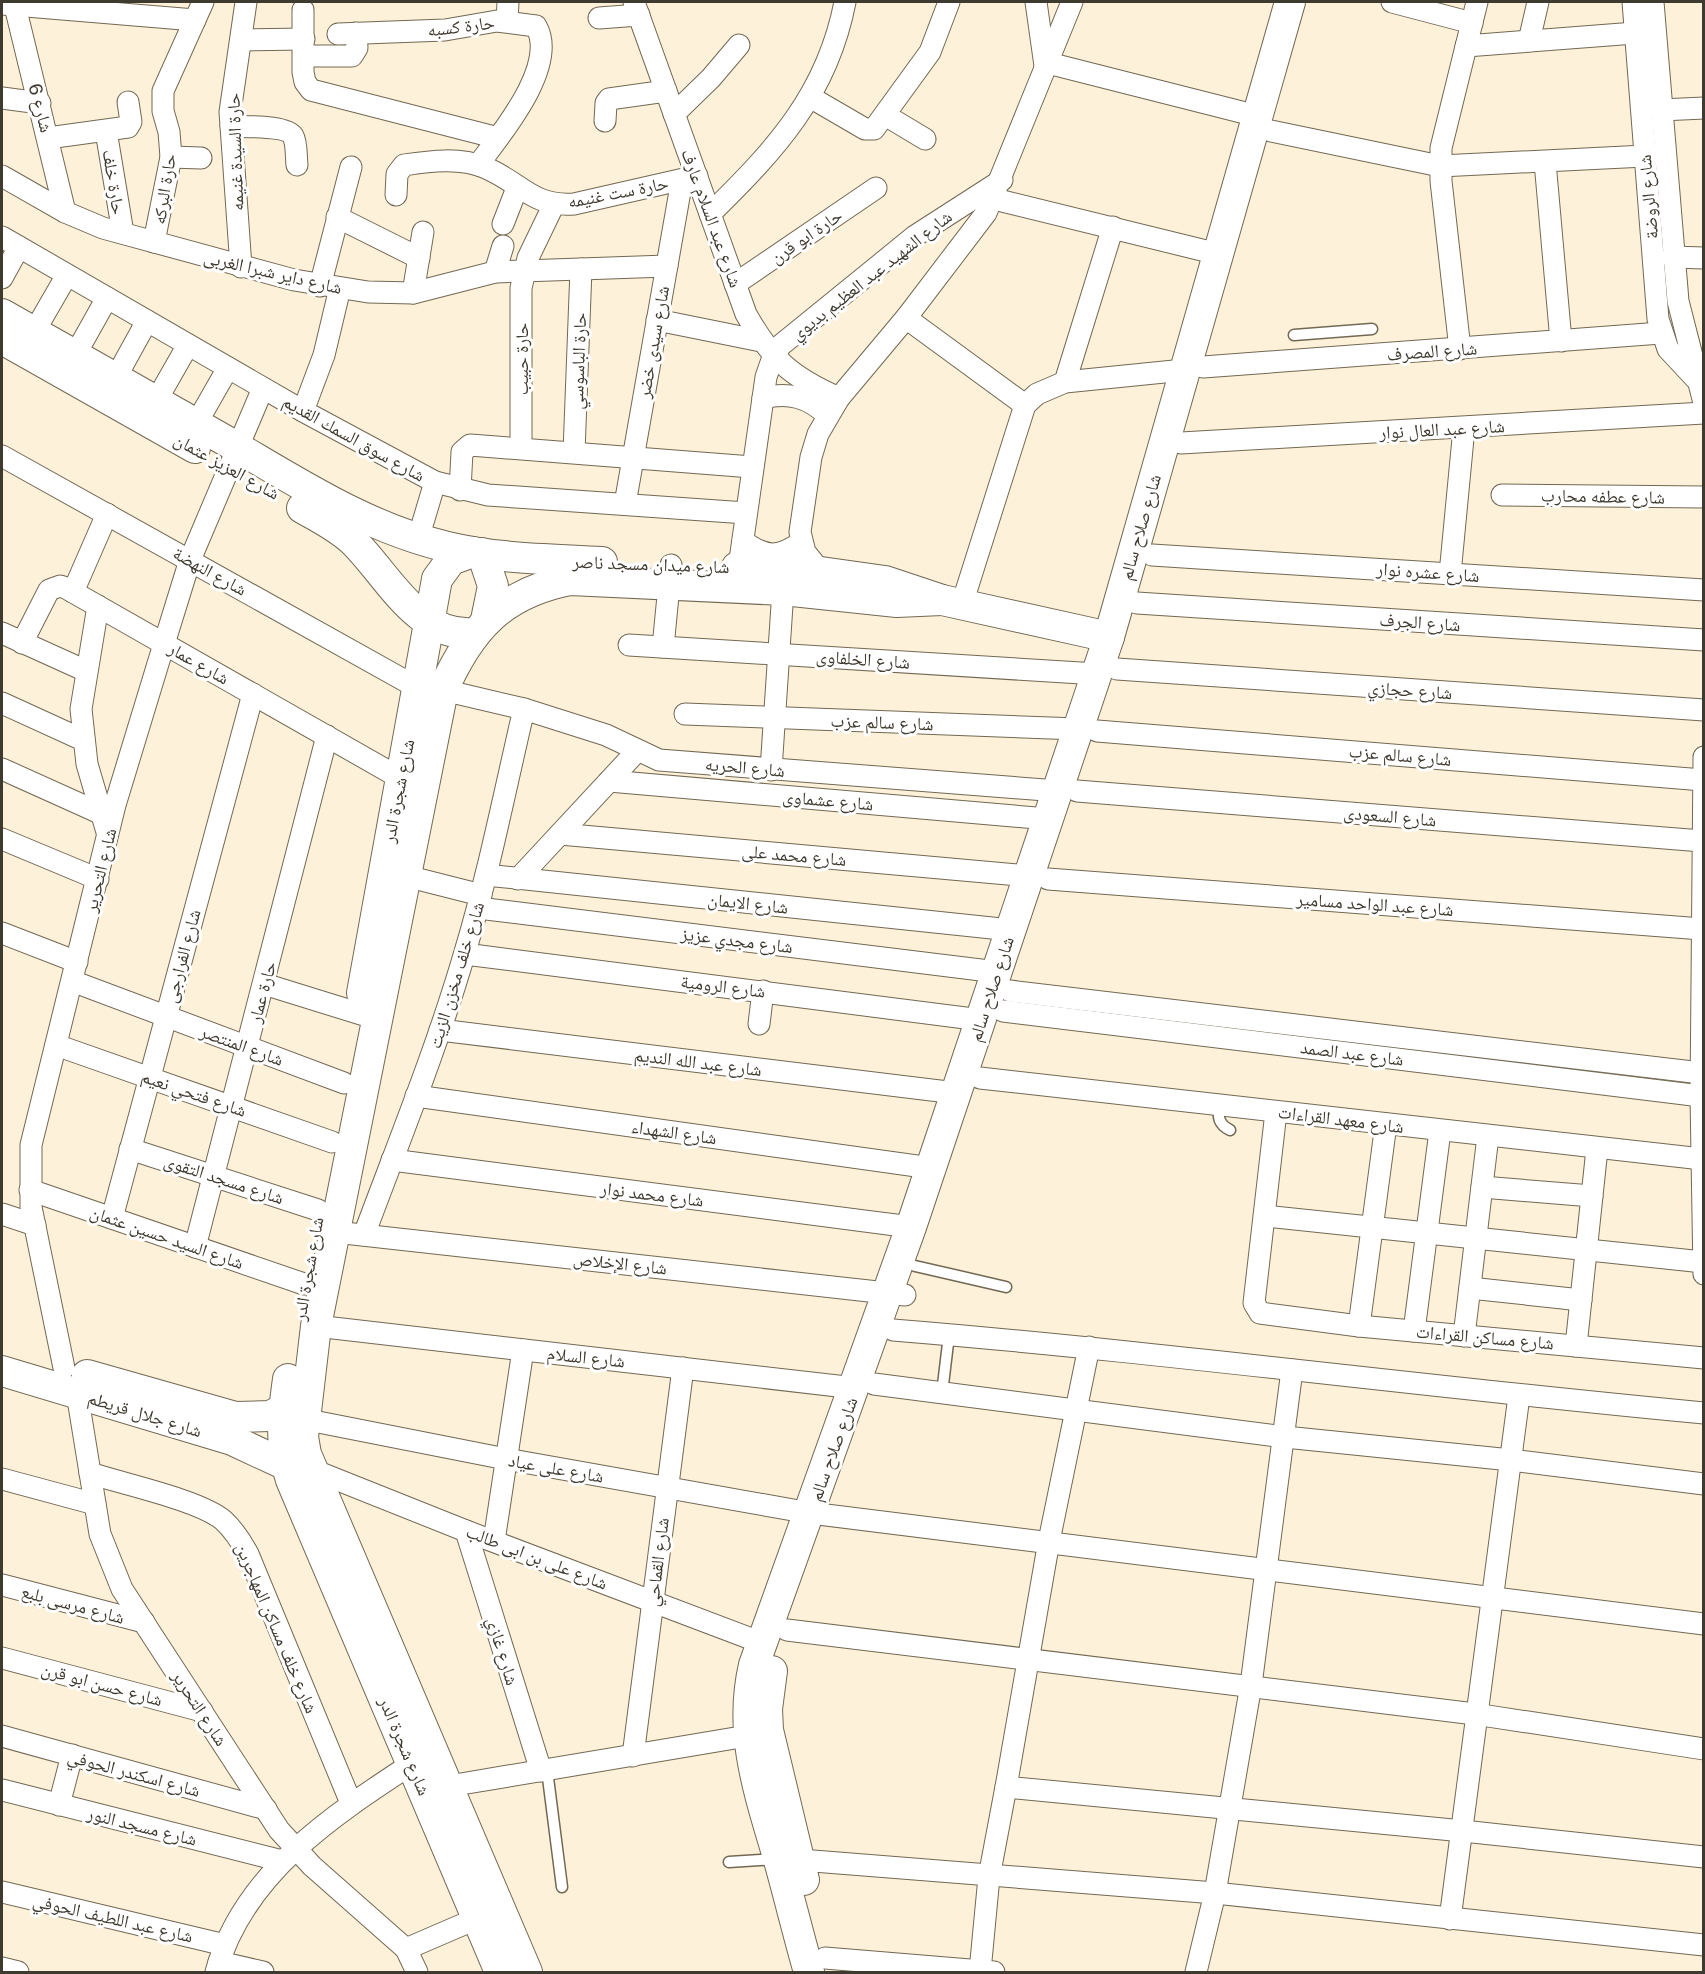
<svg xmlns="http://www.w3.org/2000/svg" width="1705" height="1974" font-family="'Public Sans','Noto Naskh Arabic',sans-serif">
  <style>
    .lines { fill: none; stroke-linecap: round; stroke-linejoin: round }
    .lane-casing { stroke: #726853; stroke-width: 13 }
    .street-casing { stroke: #726853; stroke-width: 23 }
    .secondary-casing { stroke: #726853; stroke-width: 32 }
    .lane { stroke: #fff; stroke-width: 10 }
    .street { stroke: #fff; stroke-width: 21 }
    .secondary { stroke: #fff; stroke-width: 30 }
    .labels { text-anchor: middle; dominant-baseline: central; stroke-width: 6; stroke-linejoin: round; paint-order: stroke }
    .street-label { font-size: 18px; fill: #3f3a30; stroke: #fff }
  </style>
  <rect width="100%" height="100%" fill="#fef1da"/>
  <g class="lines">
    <defs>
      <g id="lane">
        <path d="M1294,335L1372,329"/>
        <path d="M1219,1105C1218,1117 1218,1124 1230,1130"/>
        <path d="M915,1266L1006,1287"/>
        <path d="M942,1393L949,1335"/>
        <path d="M547,1770L562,1887"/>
        <path d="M729,1862L777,1859"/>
      </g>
      <g id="street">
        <path d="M14,2L65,212"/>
        <path d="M634,2L746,314C771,359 791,377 839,398"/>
        <path d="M1036,2L1045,66"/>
        <path d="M1392,2L1472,23"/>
        <path d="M1633,2L1658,319L1668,349L1696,379"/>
        <path d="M1653,2L1678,301L1704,403"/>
        <path d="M2,4L195,20"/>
        <path d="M303,10V72L305,82L311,90L498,138"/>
        <path d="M599,18L639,15"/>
        <path d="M507,21L508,2"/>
        <path d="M338,34L445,30L497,21L536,26C559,66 500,135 478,165"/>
        <path d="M241,40L304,39"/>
        <path d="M1529,41L1538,2"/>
        <path d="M1466,46L1635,33"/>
        <path d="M304,56H352L357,48L356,33"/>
        <path d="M1048,63L1257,116"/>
        <path d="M810,97L865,129H874L930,52L949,2"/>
        <path d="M2,98L40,103"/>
        <path d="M1661,110L1704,108"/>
        <path d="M674,114L711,78L739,45"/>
        <path d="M885,115L925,139"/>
        <path d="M605,121L606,103L609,99L666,91"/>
        <path d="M231,126C244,127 286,125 293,136C297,143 296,157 297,165"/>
        <path d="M106,131L123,233"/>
        <path d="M1271,131L1440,166L1665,155"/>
        <path d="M48,138L128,127L131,122L128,102"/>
        <path d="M171,157L201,158"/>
        <path d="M1545,162L1561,341"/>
        <path d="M2,176L65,212L103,228L294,280L368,292L413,293L495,272L667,266"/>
        <path d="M396,195L397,174L404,165C430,161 461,157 486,168C520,182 532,207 574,204L697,176"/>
        <path d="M994,199L1218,254"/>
        <path d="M710,214C775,150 827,95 845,2"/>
        <path d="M337,217L419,258"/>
        <path d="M503,224L517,188"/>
        <path d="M2,237L303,411L435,482L488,495L746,513"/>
        <path d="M154,242L171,157L169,132L163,111V91L203,2"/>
        <path d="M1672,257L1704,258"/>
        <path d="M241,267L230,112L246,2"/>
        <path d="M495,272L503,246"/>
        <path d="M2,278L19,247"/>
        <path d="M735,284L876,188"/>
        <path d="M320,286L351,167"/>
        <path d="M413,293L423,232"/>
        <path d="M906,318L1025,405L962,604"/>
        <path d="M657,320L761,341"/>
        <path d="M34,332L67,275"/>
        <path d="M1460,349L1441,181V148L1477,2"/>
        <path d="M75,355L107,298"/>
        <path d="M1203,367L1661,333"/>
        <path d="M115,379L147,321"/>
        <path d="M1065,382L1113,227"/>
        <path d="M763,398C789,392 808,397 827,415"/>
        <path d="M156,401L188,345"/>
        <path d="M1025,405L1037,394L1065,382L1184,370"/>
        <path d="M303,411L324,355L340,288"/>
        <path d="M196,424L228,368"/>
        <path d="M1181,443L1704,413"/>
        <path d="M521,448V288L528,258L554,204"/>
        <path d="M574,452L581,269"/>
        <path d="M2,456L418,688"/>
        <path d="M460,490L462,452L470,445L752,467"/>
        <path d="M1502,495L1704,497"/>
        <path d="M625,504L682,180"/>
        <path d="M418,539L435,482"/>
        <path d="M743,541C766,558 779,558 801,542"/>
        <path d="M1152,555L1704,590"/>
        <path d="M739,567L766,377L773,357L781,345L915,236L1002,180"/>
        <path d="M821,572L805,552L800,532L811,457L818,434L839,398L906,318L986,213L1072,2"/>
        <path d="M1450,574L1464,428"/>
        <path d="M73,592L107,514"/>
        <path d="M1137,603L1704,640"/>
        <path d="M98,606L81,709L87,764L107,832"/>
        <path d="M2,633L86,671"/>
        <path d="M22,643L49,590L60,586L66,588L400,778"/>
        <path d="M629,645L1097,674"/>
        <path d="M663,647L671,565"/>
        <path d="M1117,669L1704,710"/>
        <path d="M443,690L524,709L606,735L659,760L1058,791"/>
        <path d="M2,703L83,740"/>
        <path d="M685,714L1078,729"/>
        <path d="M1097,731L1703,780"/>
        <path d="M1704,757L1701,1096L1704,1274"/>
        <path d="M2,769L102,814"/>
        <path d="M771,770L783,590"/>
        <path d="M609,781L1048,819"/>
        <path d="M1077,791L1702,841"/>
        <path d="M560,834L1029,876"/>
        <path d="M2,839L98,879"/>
        <path d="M486,875L1011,930"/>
        <path d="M406,876L481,895"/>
        <path d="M518,879L637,751"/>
        <path d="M1048,879L1702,929"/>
        <path d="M478,908L997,972"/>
        <path d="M2,933L77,962"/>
        <path d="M465,954L981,1020"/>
        <path d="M72,981L344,1083"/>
        <path d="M264,984L377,1019"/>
        <path d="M1010,991L1701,1073"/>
        <path d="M1003,1011L1701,1096"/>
        <path d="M759,1024L763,991"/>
        <path d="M440,1030L956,1093"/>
        <path d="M56,1045L332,1142"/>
        <path d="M980,1078L1702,1159"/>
        <path d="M416,1096L931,1168"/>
        <path d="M1276,1112L1254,1303L1260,1313L1359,1326L1704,1358"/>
        <path d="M130,1149L318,1210"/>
        <path d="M392,1160L911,1227"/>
        <path d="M1482,1187L1592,1196"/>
        <path d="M30,1190L304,1284"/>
        <path d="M2,1214L35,1225"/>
        <path d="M1265,1216L1703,1262"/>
        <path d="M112,1218L253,694"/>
        <path d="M335,1232L905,1295"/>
        <path d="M364,1235C399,1141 437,1048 465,952C489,872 505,790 524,709"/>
        <path d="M195,1247L327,736"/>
        <path d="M1470,1288L1581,1300"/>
        <path d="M316,1326L855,1388"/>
        <path d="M1359,1326L1386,1124"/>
        <path d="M893,1330C1164,1352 1433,1388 1704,1413"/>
        <path d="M1414,1331L1440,1131"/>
        <path d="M1464,1336L1488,1136"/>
        <path d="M1576,1346L1597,1149"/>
        <path d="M1089,1347L1049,1541L1006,1787L1463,1831L1704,1857"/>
        <path d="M64,1368L31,1207V1145L115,805L164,644L190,560L263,388"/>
        <path d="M874,1384L1285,1437L1511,1460L1704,1484"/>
        <path d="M77,1393L100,1534L122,1589L279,1830L312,1866L406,1949L417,1972"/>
        <path d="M303,1419L506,1459L810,1513L1704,1624"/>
        <path d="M313,1470L466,1531L762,1643"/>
        <path d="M90,1473C123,1484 199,1500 223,1520C234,1530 241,1541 248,1554L351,1803"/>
        <path d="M2,1479L95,1504"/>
        <path d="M466,1531L541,1771"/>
        <path d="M494,1541L523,1350"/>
        <path d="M2,1585L144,1622"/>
        <path d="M787,1630L1475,1714L1704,1749"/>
        <path d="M2,1658L202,1711"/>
        <path d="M2,1736L266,1809"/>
        <path d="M633,1756L683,1368"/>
        <path d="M449,1786L747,1736"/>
        <path d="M2,1790L282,1861"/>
        <path d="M59,1805L72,1755"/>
        <path d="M788,1859L1215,1893L1704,1945"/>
        <path d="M2,1892L225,1945"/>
        <path d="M1450,1919L1519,1396"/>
        <path d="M406,1949L478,1918"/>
        <path d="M825,1958L994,1972"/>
        <path d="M219,1962L263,1972"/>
        <path d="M2,1968L18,1972"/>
        <path d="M980,1971L989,1877L1006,1787"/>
        <path d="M216,1972C243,1874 332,1816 413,1763"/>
        <path d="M1196,1972L1215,1893L1251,1685L1292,1370"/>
      </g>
      <g id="secondary">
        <path d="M2,314C79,358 157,402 235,446C303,486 370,529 448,547C498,559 551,559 602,562"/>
        <path d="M2,339L195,448"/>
        <path d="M302,508C320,518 338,527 353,541C388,575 417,638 474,633"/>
        <path d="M482,553L493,586L486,620"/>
        <path d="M737,567L821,572L885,581L942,600L1109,637"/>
        <path d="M362,993L437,579L451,560L473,552"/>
        <path d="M2,1371L232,1440L286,1465"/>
        <path d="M87,1375L235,1417L270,1416L284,1409"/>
        <path d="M288,1379C283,1414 279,1445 291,1480L500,1972"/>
        <path d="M772,1671L767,1709L768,1730L804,1880"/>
        <path d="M527,1972L306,1454L303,1437L316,1326L443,690C470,629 502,593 570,580L783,590L897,602L942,600"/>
        <path d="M809,1972C798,1934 789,1896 778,1857C759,1792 738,1733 754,1665L911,1227L1109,637L1290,2"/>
      </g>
    </defs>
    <use href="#lane" class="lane-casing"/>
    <use href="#street" class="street-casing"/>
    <use href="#secondary" class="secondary-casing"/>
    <use href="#lane" class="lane"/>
    <use href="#street" class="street"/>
    <use href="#secondary" class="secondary"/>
  </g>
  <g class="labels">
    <g class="street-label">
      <text transform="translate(461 26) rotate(-7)">حارة كسبه</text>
      <text transform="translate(41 108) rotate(75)">شارع 6</text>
      <text transform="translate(235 152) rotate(-92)">حارة السيدة غنيمه</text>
      <text transform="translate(114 182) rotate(81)">حارة خلف</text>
      <text transform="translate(164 189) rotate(-81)">حارة البركه</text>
      <text transform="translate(618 192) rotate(-11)">حارة ست غنيمه</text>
      <text transform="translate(1648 197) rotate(-95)">شارع الروضة</text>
      <text transform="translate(712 218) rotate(70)">شارع عبد السلام عارف</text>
      <text transform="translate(806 236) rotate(-34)">حارة ابو قرن</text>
      <text transform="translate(273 272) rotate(13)">شارع داير شبرا الغربى</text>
      <text transform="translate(871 275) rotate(-38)">شارع الشهيد عبد العظيم بديوي</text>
      <text transform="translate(653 342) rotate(-80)">شارع سيدى خضر</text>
      <text transform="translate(1432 351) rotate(-4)">شارع المصرف</text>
      <text transform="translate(521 359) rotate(-90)">حارة حبيب</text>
      <text transform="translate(578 361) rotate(-88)">حارة الباسوسي</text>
      <text transform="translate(1442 429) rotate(-3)">شارع عبد العال نوار</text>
      <text transform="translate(354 438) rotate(29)">شارع سوق السمك القديم</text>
      <text transform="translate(227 466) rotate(29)">شارع العزيز عثمان</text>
      <text transform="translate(1603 496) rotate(1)">شارع عطفه محارب</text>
      <text transform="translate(1140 527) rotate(-74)">شارع صلاح سالم</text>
      <text transform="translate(651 564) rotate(2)">شارع ميدان مسجد ناصر</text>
      <text transform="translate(210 571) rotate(29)">شارع النهضة</text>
      <text transform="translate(1428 572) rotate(4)">شارع عشره نوار</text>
      <text transform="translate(1420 622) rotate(4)">شارع الجرف</text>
      <text transform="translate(863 659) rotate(4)">شارع الخلفاوى</text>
      <text transform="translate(199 663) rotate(30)">شارع عمار</text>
      <text transform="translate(1410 690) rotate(4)">شارع حجازي</text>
      <text transform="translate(882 722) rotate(2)">شارع سالم عزب</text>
      <text transform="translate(1400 755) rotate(5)">شارع سالم عزب</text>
      <text transform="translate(745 767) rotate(5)">شارع الحريه</text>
      <text transform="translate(398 791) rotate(-79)">شارع شجرة الدر</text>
      <text transform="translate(828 800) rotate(5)">شارع عشماوى</text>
      <text transform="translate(1390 816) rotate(5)">شارع السعودى</text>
      <text transform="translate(794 855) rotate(5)">شارع محمد على</text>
      <text transform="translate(100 870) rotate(-76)">شارع التحرير</text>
      <text transform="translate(748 903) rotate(6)">شارع الايمان</text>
      <text transform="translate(1375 904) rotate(4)">شارع عبد الواحد مسامير</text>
      <text transform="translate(737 940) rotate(7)">شارع مجدي عزيز</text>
      <text transform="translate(182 956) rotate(-75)">شارع الفرارجى</text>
      <text transform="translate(456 975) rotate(-73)">شارع خلف مخزن الزيت</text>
      <text transform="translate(723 986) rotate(7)">شارع الرومية</text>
      <text transform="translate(991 989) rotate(-72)">شارع صلاح سالم</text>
      <text transform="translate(262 992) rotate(-75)">حارة عمار</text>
      <text transform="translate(242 1045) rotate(20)">شارع المنتصر</text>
      <text transform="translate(1352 1053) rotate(7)">شارع عبد الصمد</text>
      <text transform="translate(698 1062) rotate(7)">شارع عبد الله النديم</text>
      <text transform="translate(194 1093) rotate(19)">شارع فتحي نعيم</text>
      <text transform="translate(1341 1119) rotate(7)">شارع معهد القراءات</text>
      <text transform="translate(674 1132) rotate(8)">شارع الشهداء</text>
      <text transform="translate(224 1179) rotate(18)">شارع مسجد التقوى</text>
      <text transform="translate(652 1194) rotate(7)">شارع محمد نوار</text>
      <text transform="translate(167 1237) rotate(19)">شارع السيد حسين عثمان</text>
      <text transform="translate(620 1263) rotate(6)">شارع الإخلاص</text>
      <text transform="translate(308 1269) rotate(-80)">شارع شجرة الدر</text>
      <text transform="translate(1485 1337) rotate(5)">شارع مساكن القراءات</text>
      <text transform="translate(586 1357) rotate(6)">شارع السلام</text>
      <text transform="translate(145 1414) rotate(17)">شارع جلال قريطم</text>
      <text transform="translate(833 1449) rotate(-70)">شارع صلاح سالم</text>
      <text transform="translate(556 1468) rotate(10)">شارع على عياد</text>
      <text transform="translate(537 1557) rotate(21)">شارع على بن ابى طالب</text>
      <text transform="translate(657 1562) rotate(-83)">شارع القماحي</text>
      <text transform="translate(73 1604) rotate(15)">شارع مرسى بلبع</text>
      <text transform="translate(277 1628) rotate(67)">شارع خلف مساكن المهاجرين</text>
      <text transform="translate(503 1651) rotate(73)">شارع غازي</text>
      <text transform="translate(102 1684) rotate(15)">شارع حسن ابو قرن</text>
      <text transform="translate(200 1708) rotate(57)">شارع التحرير</text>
      <text transform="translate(405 1746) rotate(67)">شارع شجرة الدر</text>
      <text transform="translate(134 1773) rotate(15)">شارع اسكندر الحوفي</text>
      <text transform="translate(142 1826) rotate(14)">شارع مسجد النور</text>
      <text transform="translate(113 1918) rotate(13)">شارع عبد اللطيف الحوفي</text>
    </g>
  </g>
  <rect width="1705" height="1974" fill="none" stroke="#3f3a30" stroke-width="6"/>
</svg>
